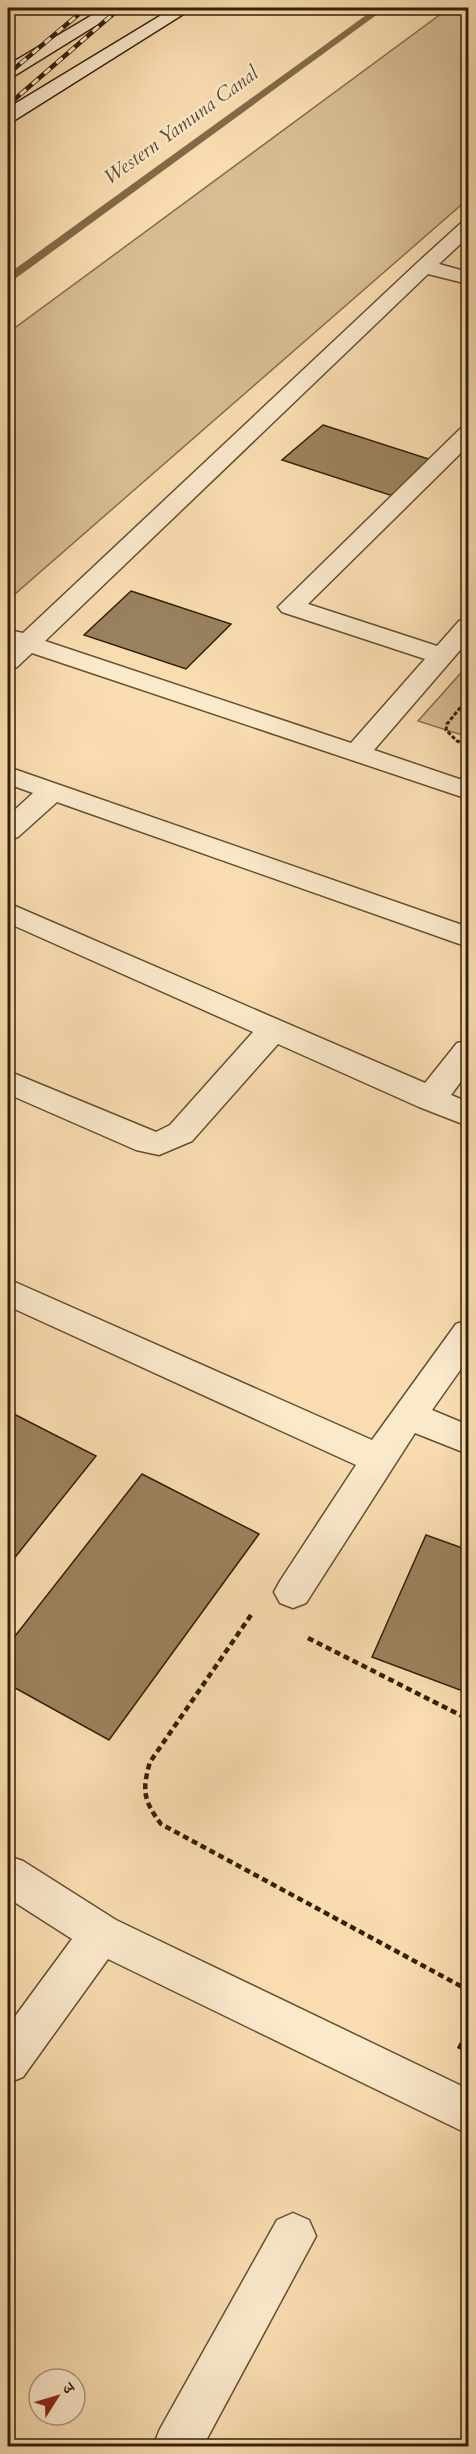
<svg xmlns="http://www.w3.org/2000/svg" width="476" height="2454" font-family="Cardo,'Noto Serif Devanagari',serif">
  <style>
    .green { fill: #d7bd94; stroke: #856e4c; stroke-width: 1.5 }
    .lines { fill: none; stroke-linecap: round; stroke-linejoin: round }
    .stream { fill: #826b48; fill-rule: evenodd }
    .building { fill: #9a825e; stroke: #332004; stroke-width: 1.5 }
    .minor-casing { stroke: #644f2f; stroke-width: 3 }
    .secondary-casing { stroke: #332004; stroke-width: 3 }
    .path-far1 { stroke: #332004; stroke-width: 3; stroke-dasharray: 4 2; stroke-linecap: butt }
    .path { stroke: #332004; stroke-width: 4.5; stroke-dasharray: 6 4; stroke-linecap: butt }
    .minor { fill: #fbe9cc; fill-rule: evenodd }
    .secondary { fill: #fbe9cc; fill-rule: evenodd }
    .rail-casing { stroke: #332004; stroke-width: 4.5 }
    .rail { stroke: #fbe9cc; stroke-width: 3; stroke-dasharray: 8; stroke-linecap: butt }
    .labels { text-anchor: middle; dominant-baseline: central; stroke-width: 4.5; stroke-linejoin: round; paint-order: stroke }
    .far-water-label { font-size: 20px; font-style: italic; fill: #614c2c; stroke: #fbe9cc }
  </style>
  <rect width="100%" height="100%" fill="#f9ddb1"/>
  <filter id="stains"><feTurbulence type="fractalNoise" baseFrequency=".00333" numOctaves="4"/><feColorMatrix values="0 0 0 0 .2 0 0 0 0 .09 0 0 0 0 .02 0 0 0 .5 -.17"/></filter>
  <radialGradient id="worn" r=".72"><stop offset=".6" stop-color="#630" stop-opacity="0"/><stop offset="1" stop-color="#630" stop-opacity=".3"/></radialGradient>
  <g class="green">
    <path d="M449,8H468V199L8,600V333Z"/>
    <path d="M468,665V737L418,721Z"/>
  </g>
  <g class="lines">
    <path class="stream" d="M376,8H386L12,281L8,282V274Z"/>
  </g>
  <g class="building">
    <path d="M323,425L438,462L399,498L282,460Z"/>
    <path d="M131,591L231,624L186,669L84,635Z"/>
    <path d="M8,1411L96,1456L8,1566Z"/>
    <path d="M142,1474L259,1534L109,1740L8,1684V1645Z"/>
    <path d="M426,1535L468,1550V1693L372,1657Z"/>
  </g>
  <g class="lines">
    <defs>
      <g id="minor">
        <path d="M468,221V237L439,264L468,272V284L428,274L45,641L351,743L425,659L282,612L278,607L460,429L468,427V446L308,604L437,646L459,621L468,619V641L374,750L468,782V799L32,653L17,667L8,670V648L10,646L8,645V630L23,633L417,263L461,223Z"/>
        <path d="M8,767L468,927V947L57,802L18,837L8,840V816L33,793L8,784Z"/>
        <path d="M8,903L425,1083L457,1043L468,1041V1072L451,1095L468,1102V1126L419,1107L278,1044L192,1141L159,1155L136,1150L8,1094V1071L156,1132L170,1125L253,1032L8,923Z"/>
        <path d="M8,1279L372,1440L456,1324L468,1320V1359L432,1410L468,1425V1454L415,1433L306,1603L293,1608L280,1603L274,1592L280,1581L356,1465L8,1306Z"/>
        <path d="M8,1856L23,1861L116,1920L468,2089V2134L108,1959L23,2077L8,2083V2026L72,1939L8,1898Z"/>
        <path d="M293,2213L309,2220L316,2236L203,2446H153L160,2429L277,2220Z"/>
      </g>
      <g id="secondary">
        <path d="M104,8H124L14,76L8,77V65Z"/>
        <path d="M173,8H193L15,120L8,121V108Z"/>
      </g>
    </defs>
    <use href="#minor" class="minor-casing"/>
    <use href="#secondary" class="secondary-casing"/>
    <path class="path-far1" d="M468,698L447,724L446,730L457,741L468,745"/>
    <g class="path">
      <path d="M251,1615L150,1762C142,1790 143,1800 161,1824L468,1990"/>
      <path d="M308,1638L468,1719"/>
      <path d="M459,2049L468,2030"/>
    </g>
    <use href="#minor" class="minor"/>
    <use href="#secondary" class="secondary"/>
    <defs>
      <g id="rail">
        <path d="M8,74L86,8"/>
        <path d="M8,105L120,8"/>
      </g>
    </defs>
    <use href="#rail" class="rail-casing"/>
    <use href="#rail" class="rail"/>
  </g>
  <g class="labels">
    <g class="far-water-label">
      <text transform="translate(181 125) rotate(-36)">Western Yamuna Canal</text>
    </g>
  </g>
  <rect width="476" height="2454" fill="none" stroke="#f9ddb1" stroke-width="30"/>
  <rect x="9" y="9" width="458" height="2436" fill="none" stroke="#332004" stroke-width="3"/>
  <rect x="15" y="15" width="446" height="2424" fill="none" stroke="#332004" stroke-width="1.5"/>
  <g transform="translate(57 2397) rotate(53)"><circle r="28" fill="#fbe9cc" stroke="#ab997c" stroke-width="1.5"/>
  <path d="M0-4.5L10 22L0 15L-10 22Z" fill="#8f2418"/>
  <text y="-9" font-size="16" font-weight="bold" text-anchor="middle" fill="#332004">उ</text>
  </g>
  <rect width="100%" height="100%" filter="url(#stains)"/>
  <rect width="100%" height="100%" fill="url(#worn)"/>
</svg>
